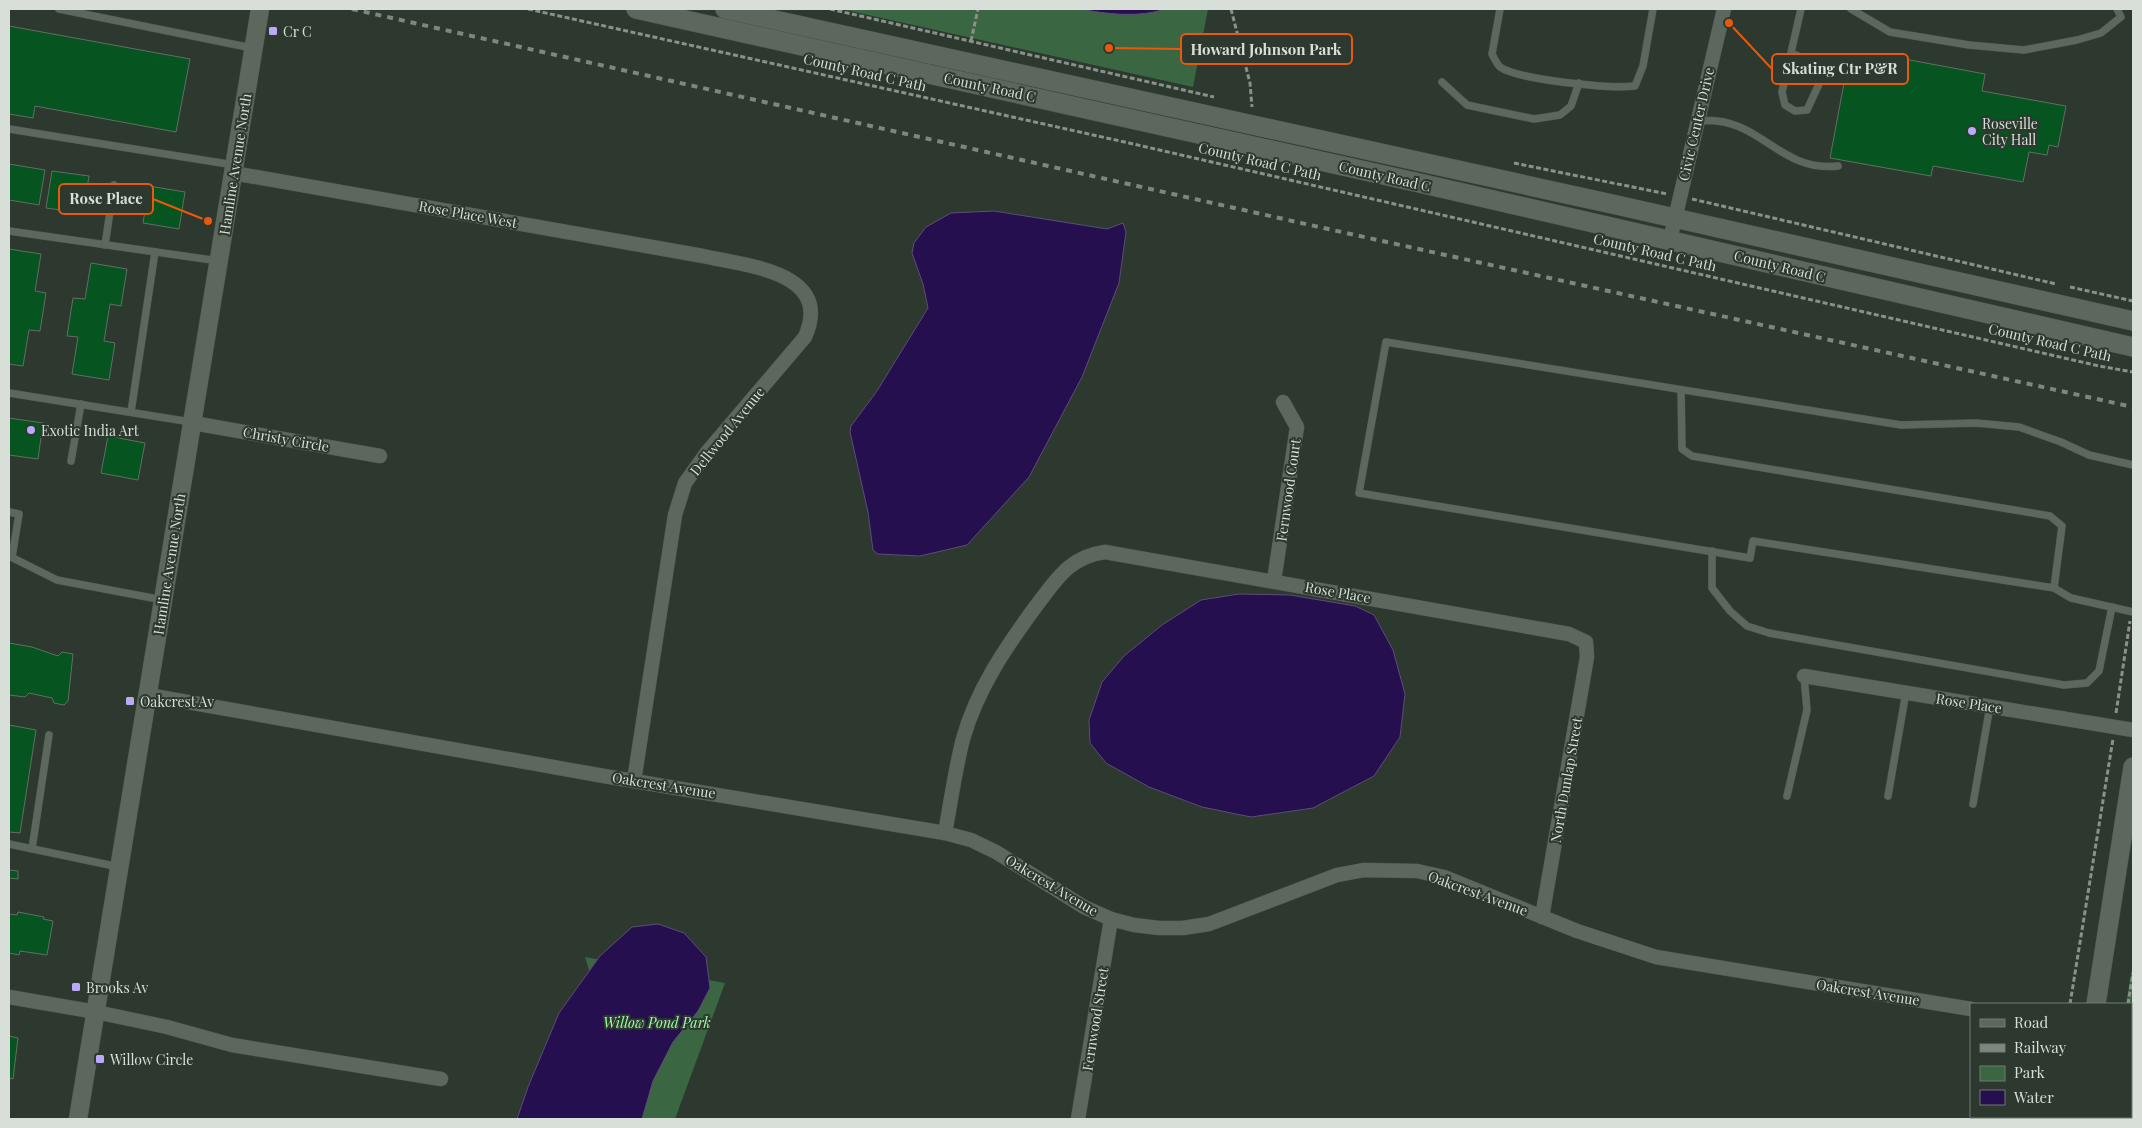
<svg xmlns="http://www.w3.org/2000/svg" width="2142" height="1128" font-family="'Playfair Display',serif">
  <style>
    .green { fill: #3a6741 }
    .water { fill: #250f4e; stroke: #5b4d77 }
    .building { fill: #06541f; stroke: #626e63 }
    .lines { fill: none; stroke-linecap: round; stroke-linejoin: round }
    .service-casing { stroke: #4c554c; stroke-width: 8 }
    .minor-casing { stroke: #4c554c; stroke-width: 15 }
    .tertiary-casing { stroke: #4c554c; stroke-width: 19 }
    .secondary-casing { stroke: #4c554c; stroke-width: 20 }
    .path { stroke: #89928a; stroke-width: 3; stroke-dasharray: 5 2.5; stroke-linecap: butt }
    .service { stroke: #5c685d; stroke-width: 7 }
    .minor { stroke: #5c685d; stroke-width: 14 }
    .tertiary { stroke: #5c685d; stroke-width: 18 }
    .secondary { stroke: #5c685d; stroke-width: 19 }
    .rail { stroke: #7e877f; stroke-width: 4; stroke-dasharray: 6 6; stroke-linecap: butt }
    .poi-dot { fill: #baaaf7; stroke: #2d382e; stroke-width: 2 }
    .labels { text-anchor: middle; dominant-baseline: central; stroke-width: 4; stroke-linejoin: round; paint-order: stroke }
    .poi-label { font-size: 14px; fill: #d8dfd8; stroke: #2d382e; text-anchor: start }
    .street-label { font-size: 14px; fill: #d8dfd8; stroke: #2d382e }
    .park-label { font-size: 14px; font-style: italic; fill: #9ffcad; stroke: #2d382e }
    .leader { fill: none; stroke: #e8590c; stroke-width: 2 }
    .callout-dot { fill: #e8590c; stroke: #2d382e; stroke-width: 2 }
    .callout { fill: #2d382e; stroke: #e8590c; stroke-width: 2 }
    .callout-label { font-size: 15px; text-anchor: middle; font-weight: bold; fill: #d8dfd8 }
  </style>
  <rect width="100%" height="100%" fill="#2d382e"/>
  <g class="green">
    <path d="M841,9H1208L1193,87Z"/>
    <path d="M585,957L725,983L675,1119H586L606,1024Z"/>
    <path d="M2133,962V1119H2105L2106,1117H2131V1004H2126Z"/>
  </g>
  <g class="water">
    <path d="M1080,9H1165C1139,18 1106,14 1080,9Z"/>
    <path d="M994,211L1107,229L1123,223L1126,232L1119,283L1082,377L1029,477L967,545L920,556L878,554L873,550L868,512L850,432L851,426L877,391L928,308L923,284L912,253L914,243L926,227L951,213Z"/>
    <path d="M1239,594L1290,595L1355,606L1374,615L1393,650L1405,694L1400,737L1374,776L1313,808L1251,817L1202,807L1149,787L1106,763L1090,743L1089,720L1102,682L1124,656L1162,625L1201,600Z"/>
    <path d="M658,924L684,933L706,957L710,988L698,1011L673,1042L653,1081L642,1119H517L528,1087L559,1013L600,956L632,927Z"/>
  </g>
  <g class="building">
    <path d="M9,26L190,59L176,132L35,106L33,118L9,114Z"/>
    <path d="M1899,58L1985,74L1982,91L2066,106L2058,147L2049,145L2047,155L2029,152L2023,182L1933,166L1931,176L1830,158L1847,67L1896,76Z"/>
    <path d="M9,164L45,170L39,205L9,200Z"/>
    <path d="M52,171L89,176L83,213L46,208Z"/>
    <path d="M149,186L185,192L179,229L143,223Z"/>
    <path d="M9,249L41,254L35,291L46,293L40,331L29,330L23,366L9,364Z"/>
    <path d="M91,263L127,269L121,306L110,304L104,341L115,343L109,380L72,374L78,337L67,336L73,298L85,299Z"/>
    <path d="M9,418L43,423L38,459L9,455Z"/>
    <path d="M108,436L145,443L138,480L101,473Z"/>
    <path d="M9,643L32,647L58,656L62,652L73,654L68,701L64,705L54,703L52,698L29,693L25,697L9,695Z"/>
    <path d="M9,725L36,730L20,833L9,832Z"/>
    <path d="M9,870L18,871V879L9,878Z"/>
    <path d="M18,912L44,917L43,919L53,921L47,955L20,951L19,955L9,953V914L17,915Z"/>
    <path d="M9,1036L18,1038L13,1079L9,1078Z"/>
  </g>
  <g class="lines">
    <defs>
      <g id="service">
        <path d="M59,9L252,48"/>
        <path d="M1500,9L1492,54C1494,58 1497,64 1500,67C1519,80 1611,89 1635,86L1643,66L1653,9"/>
        <path d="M1851,9L1890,32L1969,45L2024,50L2077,40L2101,33L2121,17L2117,9"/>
        <path d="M1793,54L1822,65L1819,84L1807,110L1795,111L1785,105L1782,92L1801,9"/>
        <path d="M1442,82L1467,105L1534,119L1560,115L1571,106L1579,83"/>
        <path d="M1698,121C1704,121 1711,120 1717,121C1764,126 1784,172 1838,166"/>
        <path d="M9,129L234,165"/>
        <path d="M9,231L219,261"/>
        <path d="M105,245L114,185"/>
        <path d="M1681,390L1682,449L1692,456L2050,516L2062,526L2054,588"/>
        <path d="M9,393L191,422"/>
        <path d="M131,412L155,252"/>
        <path d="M71,461L81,404"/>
        <path d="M2133,465L2089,455L2061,442L2019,427L1976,423L1901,425L1386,342L1359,493L1750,558L1753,541L2054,588L2071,598L2133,612"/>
        <path d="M9,512L19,514L12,557"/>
        <path d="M1712,551V588L1730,611L1747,626L1769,633L2064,685L2087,683L2099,671L2112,607"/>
        <path d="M9,556L57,580L163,600"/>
        <path d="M1787,796L1807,710L1804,676"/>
        <path d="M1888,796L1906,692"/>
        <path d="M1973,804L1990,706"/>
        <path d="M9,844L119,867"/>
        <path d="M32,849L49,735"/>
      </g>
      <g id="minor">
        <path d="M233,173L703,256C745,266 834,271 805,337L708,451L685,483L675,515L634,781"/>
        <path d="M1670,240L1724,9"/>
        <path d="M193,423L380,456"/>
        <path d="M1274,581L1297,427L1283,402"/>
        <path d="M1804,676L2133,730"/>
        <path d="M148,695L604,776L945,833L971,840L996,852L1084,907L1111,919L1134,925L1159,928H1183L1209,924L1337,875L1364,870L1417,871L1444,877L1577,931L1656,957L1971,1009"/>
        <path d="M945,833C951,801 955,770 963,739C977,689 1006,647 1036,606C1057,579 1069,557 1105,552L1569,634L1586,642L1587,657L1542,917"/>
        <path d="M9,997L96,1012L167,1027L232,1045L441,1079"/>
        <path d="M1078,1119L1111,919"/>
      </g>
      <path id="tertiary" d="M78,1119L260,9"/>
      <g id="secondary">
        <path d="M636,9L1415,182L2133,347"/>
        <path d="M725,9L1612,204L2133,321"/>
        <path d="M2096,1004L2133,767"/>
        <path d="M2077,1119L2078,1117"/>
      </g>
    </defs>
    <use href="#service" class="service-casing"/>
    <use href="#minor" class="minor-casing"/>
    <use href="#tertiary" class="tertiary-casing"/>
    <use href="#secondary" class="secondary-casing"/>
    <g class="path">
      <path d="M528,9L1129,143L2099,366L2133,372"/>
      <path d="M830,9L1214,97"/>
      <path d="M1231,9L1250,83L1252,107"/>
      <path d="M971,41L978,9"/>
      <path d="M1514,163L1667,194"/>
      <path d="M1692,199L2056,284"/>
      <path d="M2070,287L2133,301"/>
      <path d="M2116,713L2130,621"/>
      <path d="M2070,1004L2113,739"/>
      <path d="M2128,1004L2133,973"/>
      <path d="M2050,1119L2051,1117"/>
    </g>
    <use href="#service" class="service"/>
    <use href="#minor" class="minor"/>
    <use href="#tertiary" class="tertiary"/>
    <use href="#secondary" class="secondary"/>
    <path class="rail" d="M352,9L1319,227L2133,407"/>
  </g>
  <g class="poi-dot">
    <rect x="268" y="26" width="10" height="10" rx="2.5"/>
    <circle cx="1972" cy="131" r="5"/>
    <circle cx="31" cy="430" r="5"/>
    <rect x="125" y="696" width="10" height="10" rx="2.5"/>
    <rect x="71" y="982" width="10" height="10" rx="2.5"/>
    <rect x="95" y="1054" width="10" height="10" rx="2.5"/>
  </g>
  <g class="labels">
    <g class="poi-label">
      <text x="283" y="31">Cr C</text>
      <text x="1982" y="123">Roseville<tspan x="1982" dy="16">City Hall</tspan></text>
      <text x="41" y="430">Exotic India Art</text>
      <text x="140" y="701">Oakcrest Av</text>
      <text x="86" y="987">Brooks Av</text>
      <text x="110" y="1059">Willow Circle</text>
    </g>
    <g class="street-label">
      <text transform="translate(865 72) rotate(13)">County Road C Path</text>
      <text transform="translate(990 87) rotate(12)">County Road C</text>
      <text transform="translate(1696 124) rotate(-77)">Civic Center Drive</text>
      <text transform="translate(1260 161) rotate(13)">County Road C Path</text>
      <text transform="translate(235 164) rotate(-81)">Hamline Avenue North</text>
      <text transform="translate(1385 176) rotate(13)">County Road C</text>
      <text transform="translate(468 214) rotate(10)">Rose Place West</text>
      <text transform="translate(1655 252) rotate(13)">County Road C Path</text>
      <text transform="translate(1780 266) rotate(14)">County Road C</text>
      <text transform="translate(2050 342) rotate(13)">County Road C Path</text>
      <text transform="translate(727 431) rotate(-51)">Dellwood Avenue</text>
      <text transform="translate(286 439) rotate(10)">Christy Circle</text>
      <text transform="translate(1288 490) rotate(-82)">Fernwood Court</text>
      <text transform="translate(169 564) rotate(-81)">Hamline Avenue North</text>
      <text transform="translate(1338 592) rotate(10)">Rose Place</text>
      <text transform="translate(1969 703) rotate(9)">Rose Place</text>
      <text transform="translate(1566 780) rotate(-80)">North Dunlap Street</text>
      <text transform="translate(664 785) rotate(9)">Oakcrest Avenue</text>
      <text transform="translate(1052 885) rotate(31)">Oakcrest Avenue</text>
      <text transform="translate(1478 893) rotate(20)">Oakcrest Avenue</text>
      <text transform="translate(1868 992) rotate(9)">Oakcrest Avenue</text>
      <text transform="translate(1095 1019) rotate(-81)">Fernwood Street</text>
    </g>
    <g class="park-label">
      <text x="657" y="1022">Willow Pond Park</text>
    </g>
  </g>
  <path class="leader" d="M1109 48L1181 49M1729 23L1772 69M208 221L153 199"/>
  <g class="callout-dot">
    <circle cx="1109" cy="48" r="5"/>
    <circle cx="1729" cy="23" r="5"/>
    <circle cx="208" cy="221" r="5"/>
  </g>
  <g class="callout">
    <rect x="1181" y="34" width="171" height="30" rx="5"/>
    <rect x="1772" y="54" width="136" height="30" rx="5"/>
    <rect x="59" y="184" width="94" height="30" rx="5"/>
  </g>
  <g class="callout-label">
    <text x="1266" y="55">Howard Johnson Park</text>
    <text x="1840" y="74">Skating Ctr P&amp;R</text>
    <text x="106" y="204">Rose Place</text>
  </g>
  <rect width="2142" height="1128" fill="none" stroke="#d8dfd8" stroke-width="20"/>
  <rect x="1970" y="1003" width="162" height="115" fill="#2d382e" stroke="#717b72"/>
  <rect x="1980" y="1019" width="25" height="8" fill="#5c685d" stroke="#717b72"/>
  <text x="2014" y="1028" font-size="15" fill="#d8dfd8">Road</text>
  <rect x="1980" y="1044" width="25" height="8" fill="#7e877f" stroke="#717b72"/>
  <text x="2014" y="1053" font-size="15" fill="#d8dfd8">Railway</text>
  <rect x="1980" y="1066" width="25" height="15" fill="#3a6741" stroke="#717b72"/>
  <text x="2014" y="1078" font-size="15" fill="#d8dfd8">Park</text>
  <rect x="1980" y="1090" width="25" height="15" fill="#250f4e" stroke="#717b72"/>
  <text x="2014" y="1103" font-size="15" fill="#d8dfd8">Water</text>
</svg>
